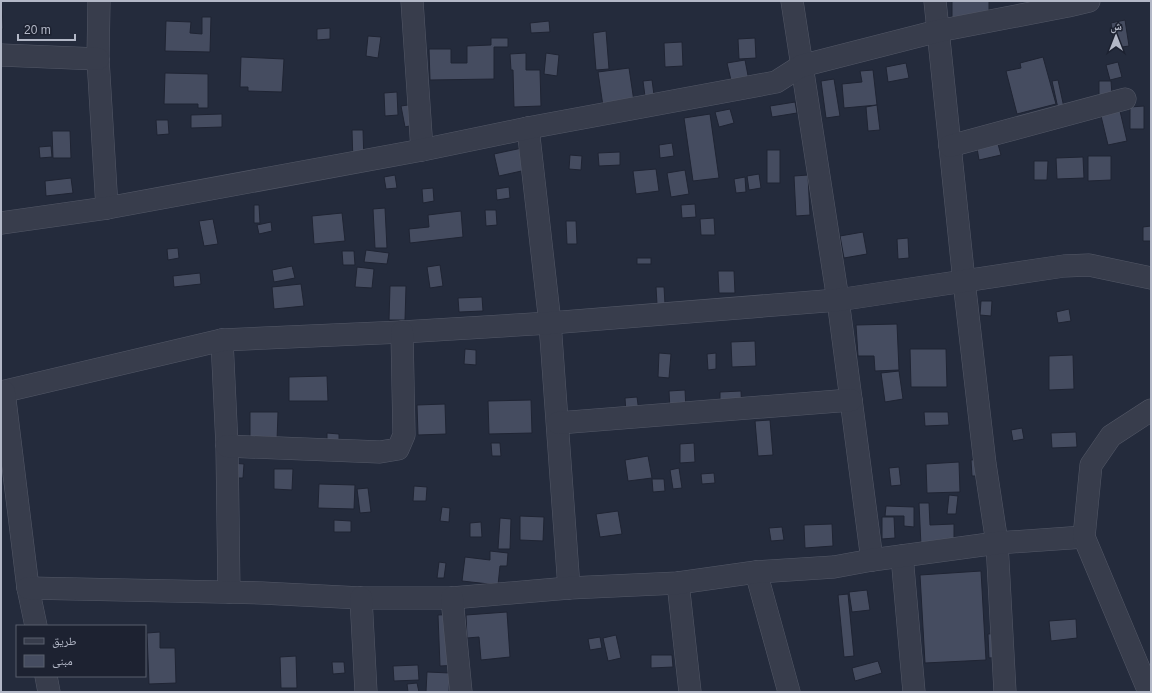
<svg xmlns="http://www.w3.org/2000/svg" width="1152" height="693" font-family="Helvetica,'Noto Naskh Arabic',sans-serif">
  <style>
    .building { fill: #454c60; stroke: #1f2433 }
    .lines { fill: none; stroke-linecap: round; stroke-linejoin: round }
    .minor-casing { stroke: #535867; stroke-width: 23 }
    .minor { stroke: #383d4c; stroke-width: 22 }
  </style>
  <rect width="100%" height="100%" fill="#242b3c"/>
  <g class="building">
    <path d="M952,1H989V19L952,21Z"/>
    <path d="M1,3H2L3,29H1Z"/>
    <path d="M202,17H211L210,52L165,51L166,21L191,22L190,33L202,34Z"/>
    <path d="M1125,20L1129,46L1115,48L1111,23Z"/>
    <path d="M549,21L550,32L531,33L530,23Z"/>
    <path d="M330,28V39L317,40V29Z"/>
    <path d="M606,31L609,69L596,70L593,33Z"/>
    <path d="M368,36L381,37L378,58L366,56Z"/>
    <path d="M491,38H508V47H494V79L430,80L429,49H451V63H467V46L491,45Z"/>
    <path d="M755,38L756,58L739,59L738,39Z"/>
    <path d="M682,42L683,66L665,67L664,43Z"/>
    <path d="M526,53V70H540L541,106L514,107L513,70H511L510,54Z"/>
    <path d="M546,53L559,55L557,76L544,74Z"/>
    <path d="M241,57L284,59L282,92L248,91V87H240Z"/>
    <path d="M1043,57L1056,104L1017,114L1006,71L1021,68L1020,63Z"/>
    <path d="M745,60L750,86L733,89L727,63Z"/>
    <path d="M1118,62L1122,77L1110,80L1106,65Z"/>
    <path d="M906,63L909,78L888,82L886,67Z"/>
    <path d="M629,68L635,108L604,113L598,72Z"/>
    <path d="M873,70L877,105L844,108L842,84L862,82L860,71Z"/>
    <path d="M165,73L208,74V108H198V104H164Z"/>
    <path d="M834,79L840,116L826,118L821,81Z"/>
    <path d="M652,80L655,102L646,104L643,81Z"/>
    <path d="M1058,80L1065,112L1059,113L1052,81Z"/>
    <path d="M1099,81H1111L1112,95L1099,96Z"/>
    <path d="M397,92L398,115L385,116L384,93Z"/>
    <path d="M795,102L797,113L772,117L770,106Z"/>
    <path d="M415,104L418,124L405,127L401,106Z"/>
    <path d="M877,105L880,130L868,131L866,107Z"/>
    <path d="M1144,106V129H1130V107Z"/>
    <path d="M730,109L734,123L719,127L715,112Z"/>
    <path d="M1120,111L1127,141L1108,145L1101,116Z"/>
    <path d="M222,114V127L191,128V115Z"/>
    <path d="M710,114L719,178L693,181L684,118Z"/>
    <path d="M156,120H168L169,134L157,135Z"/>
    <path d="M352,130H363L364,163H353Z"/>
    <path d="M52,131H70L71,158H53Z"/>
    <path d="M672,143L674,156L660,158L659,145Z"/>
    <path d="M998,144L1001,155L979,160L977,148Z"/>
    <path d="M51,146L52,157L40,158L39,147Z"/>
    <path d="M522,148L526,170L499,176L494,154Z"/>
    <rect x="767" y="150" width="13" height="33"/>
    <path d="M620,152V165L599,166L598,153Z"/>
    <path d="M570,155L582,156L581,170L569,169Z"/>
    <path d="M1088,156H1111V180L1088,181Z"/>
    <path d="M1083,157L1084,178L1057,179L1056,158Z"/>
    <path d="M1034,161H1048L1047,180H1034Z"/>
    <path d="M656,169L659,191L636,194L633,171Z"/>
    <path d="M685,170L689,194L671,197L667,173Z"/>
    <path d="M759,174L761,188L749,190L747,176Z"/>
    <path d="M395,175L397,188L386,189L384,177Z"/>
    <path d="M808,175L810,215L796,216L794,176Z"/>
    <path d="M745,177L746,192L736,193L734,179Z"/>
    <path d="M71,178L73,193L46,196L45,181Z"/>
    <path d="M509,187L510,198L497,200L496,189Z"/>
    <path d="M433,188L434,201L423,203L422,189Z"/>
    <path d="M695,204L696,217L682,218L681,205Z"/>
    <path d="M254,205H259L260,223H254Z"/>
    <path d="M385,208L387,248H375L373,209Z"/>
    <path d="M485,210H496L497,225L486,226Z"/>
    <path d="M461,211L463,237L410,243L409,229L429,227L428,215Z"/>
    <path d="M342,213L345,241L314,244L312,216Z"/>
    <path d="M714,218L715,235H701L700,219Z"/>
    <path d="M213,219L218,244L204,246L199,221Z"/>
    <path d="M566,221H576L577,244H567Z"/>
    <path d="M271,222L272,231L259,234L257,225Z"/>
    <path d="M1151,226V241H1143V227Z"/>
    <path d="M863,232L867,254L844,258L840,236Z"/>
    <path d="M908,238L909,258L898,259L897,239Z"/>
    <path d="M178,248L179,258L168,260L167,249Z"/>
    <path d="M366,250L389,253L387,264L364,262Z"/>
    <path d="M342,251H354L355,265H343Z"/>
    <rect x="637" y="258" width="14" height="6"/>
    <path d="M440,265L443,286L430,288L427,267Z"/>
    <path d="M292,266L295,278L274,282L272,270Z"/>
    <path d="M357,267L374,269L372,288L355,287Z"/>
    <path d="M718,271H734L735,293H719Z"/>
    <path d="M200,273L201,284L174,287L173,276Z"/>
    <path d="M301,284L304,306L274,309L272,287Z"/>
    <path d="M390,286H406L405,320H389Z"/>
    <path d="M656,287H664L665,304H657Z"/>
    <path d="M482,297L483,311L459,312L458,298Z"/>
    <path d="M981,301H992L991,316L980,315Z"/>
    <path d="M1069,309L1071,321L1058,323L1056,312Z"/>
    <path d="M897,324L899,370L875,371L874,356H858L856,325Z"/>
    <path d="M755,341L756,366L732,367L731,342Z"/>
    <path d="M465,349L476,350V365L464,364Z"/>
    <path d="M910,349H946L947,387H911Z"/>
    <path d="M659,353L671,354L669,378L658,377Z"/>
    <path d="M716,353V369L708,370L707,354Z"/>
    <path d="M1073,355L1074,389L1049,390V356Z"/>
    <path d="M899,371L903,399L885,402L881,373Z"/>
    <path d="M327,376L328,401H289V377Z"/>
    <path d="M685,390L686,409L670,410L669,391Z"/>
    <path d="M741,391L742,412L720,413V392Z"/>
    <path d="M637,397L639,412L626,413L625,398Z"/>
    <path d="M531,400L532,433L489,434L488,401Z"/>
    <path d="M445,404L446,434L418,435L417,405Z"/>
    <path d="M250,412H278L277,441L250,440Z"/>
    <path d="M924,412H948L949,425L925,426Z"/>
    <path d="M770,420L773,455L758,456L755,421Z"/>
    <path d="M1022,428L1024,439L1013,441L1011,430Z"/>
    <path d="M1076,432L1077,447L1052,448L1051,433Z"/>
    <path d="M327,433L339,434V443H327Z"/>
    <path d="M491,443H500L501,456H492Z"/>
    <path d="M694,443L695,462L680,463V444Z"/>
    <path d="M648,456L652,478L628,481L625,460Z"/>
    <path d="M981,459L983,476H972L971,460Z"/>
    <path d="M959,462L960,492L927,493L926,464Z"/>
    <path d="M231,463L244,464L243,478H230Z"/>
    <path d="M899,467L901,485L891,486L889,468Z"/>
    <path d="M679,468L682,488L673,489L670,470Z"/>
    <path d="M274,469H293L292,490L274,489Z"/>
    <path d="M714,473L715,483L702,484L701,474Z"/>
    <path d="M652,479H664L665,491L653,492Z"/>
    <path d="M319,484L355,485L354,509L318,508Z"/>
    <path d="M414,486L427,487L426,501H413Z"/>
    <path d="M368,488L371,512L360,513L357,489Z"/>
    <path d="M949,495L958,496L956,514H947Z"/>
    <path d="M919,503H929L930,525L954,524V544L921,546Z"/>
    <path d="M886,506L914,507V527L904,526V516H885Z"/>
    <path d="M442,507L450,508L449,522L440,521Z"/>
    <path d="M618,511L622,534L600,537L596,514Z"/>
    <path d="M520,516L544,517L543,541L520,540Z"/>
    <path d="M882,517H894L895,538L882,539Z"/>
    <path d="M500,518L511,519L510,549H498Z"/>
    <path d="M334,520L351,521V532H334Z"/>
    <path d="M481,522L482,537H470V523Z"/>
    <path d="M832,524L833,546L805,548L804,525Z"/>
    <path d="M782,527L784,540L771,541L769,528Z"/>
    <path d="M490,551L508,553L507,566H500L498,585L462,581L465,557L490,560Z"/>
    <path d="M439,562L446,563L444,578H437Z"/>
    <path d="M981,571L986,660L925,663L920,575Z"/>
    <path d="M867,590L870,610L852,612L849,592Z"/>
    <path d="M848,594L854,656L844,657L838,595Z"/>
    <path d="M507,612L510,657L481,660L479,637L467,638L466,615Z"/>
    <path d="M461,614L462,665L440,666L438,615Z"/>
    <path d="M1076,619L1077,638L1051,641L1049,621Z"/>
    <path d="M160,632V648H175L176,683L149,684L147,633Z"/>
    <path d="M1002,633L1003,657L989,658L988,634Z"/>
    <path d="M616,635L621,658L608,661L603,638Z"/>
    <path d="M600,637L602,648L590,650L588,639Z"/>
    <path d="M651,655H672L673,667L651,668Z"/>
    <path d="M296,656L297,688H281L280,657Z"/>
    <path d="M878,661L882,673L855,681L852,668Z"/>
    <path d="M332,662H344L345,673L333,674Z"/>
    <path d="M418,665L419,680L394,681L393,666Z"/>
    <path d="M427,672L450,673L449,692H426Z"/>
    <path d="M417,683L419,692H408L407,684Z"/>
  </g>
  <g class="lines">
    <defs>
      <g id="minor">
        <path d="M99,1L98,59L107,208"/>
        <path d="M412,1L422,150"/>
        <path d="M792,1L838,300L872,560"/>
        <path d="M935,1L964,281L985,464L997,543L1005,692"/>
        <path d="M1,55L98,59"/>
        <path d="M528,128L550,323L569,588"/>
        <path d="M950,146L1125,99"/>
        <path d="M1,223L107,208L422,150L528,128L776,82L801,66L938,31L1068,6L1089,1"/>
        <path d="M222,340L227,446L229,592"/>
        <path d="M1,392L222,340L402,332L550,323L838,300L1064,266L1089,265L1151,278"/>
        <path d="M4,392L28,588L36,626"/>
        <path d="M558,423L851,400"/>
        <path d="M227,446L380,452L398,449L404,435L402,332"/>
        <path d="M902,556L914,692"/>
        <path d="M756,572L789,692"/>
        <path d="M678,583L690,692"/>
        <path d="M28,588L262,593L361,598H452L569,588L678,583L756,572L834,567L872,560L997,543L1084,537"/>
        <path d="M361,598L366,692"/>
        <path d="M452,598L461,692"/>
        <path d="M46,676L49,692"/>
        <path d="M1149,692L1084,537L1091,465L1111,436L1151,410"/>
      </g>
    </defs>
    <use href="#minor" class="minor-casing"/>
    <use href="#minor" class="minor"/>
  </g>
  <rect width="1152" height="693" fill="none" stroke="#b3b8c7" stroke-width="4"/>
  <rect x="16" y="625" width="130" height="52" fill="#1d2231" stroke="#595e6d"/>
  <rect x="24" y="638" width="20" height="6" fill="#383d4c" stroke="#595e6d"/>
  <text x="52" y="645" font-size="12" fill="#b3b8c7">طريق</text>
  <rect x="24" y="655" width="20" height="12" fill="#454c60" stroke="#595e6d"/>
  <text x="52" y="665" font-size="12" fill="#b3b8c7">مبنى</text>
  <g transform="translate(1116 36)" stroke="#1d2231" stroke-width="3" paint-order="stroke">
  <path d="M0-3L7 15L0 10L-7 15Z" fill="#b3b8c7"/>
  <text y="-6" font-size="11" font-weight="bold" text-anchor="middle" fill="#b3b8c7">ش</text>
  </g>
  <path d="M18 34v6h57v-6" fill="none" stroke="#b3b8c7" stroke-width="2"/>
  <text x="24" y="34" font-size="12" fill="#b3b8c7" stroke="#1d2231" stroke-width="3" paint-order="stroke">20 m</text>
</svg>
